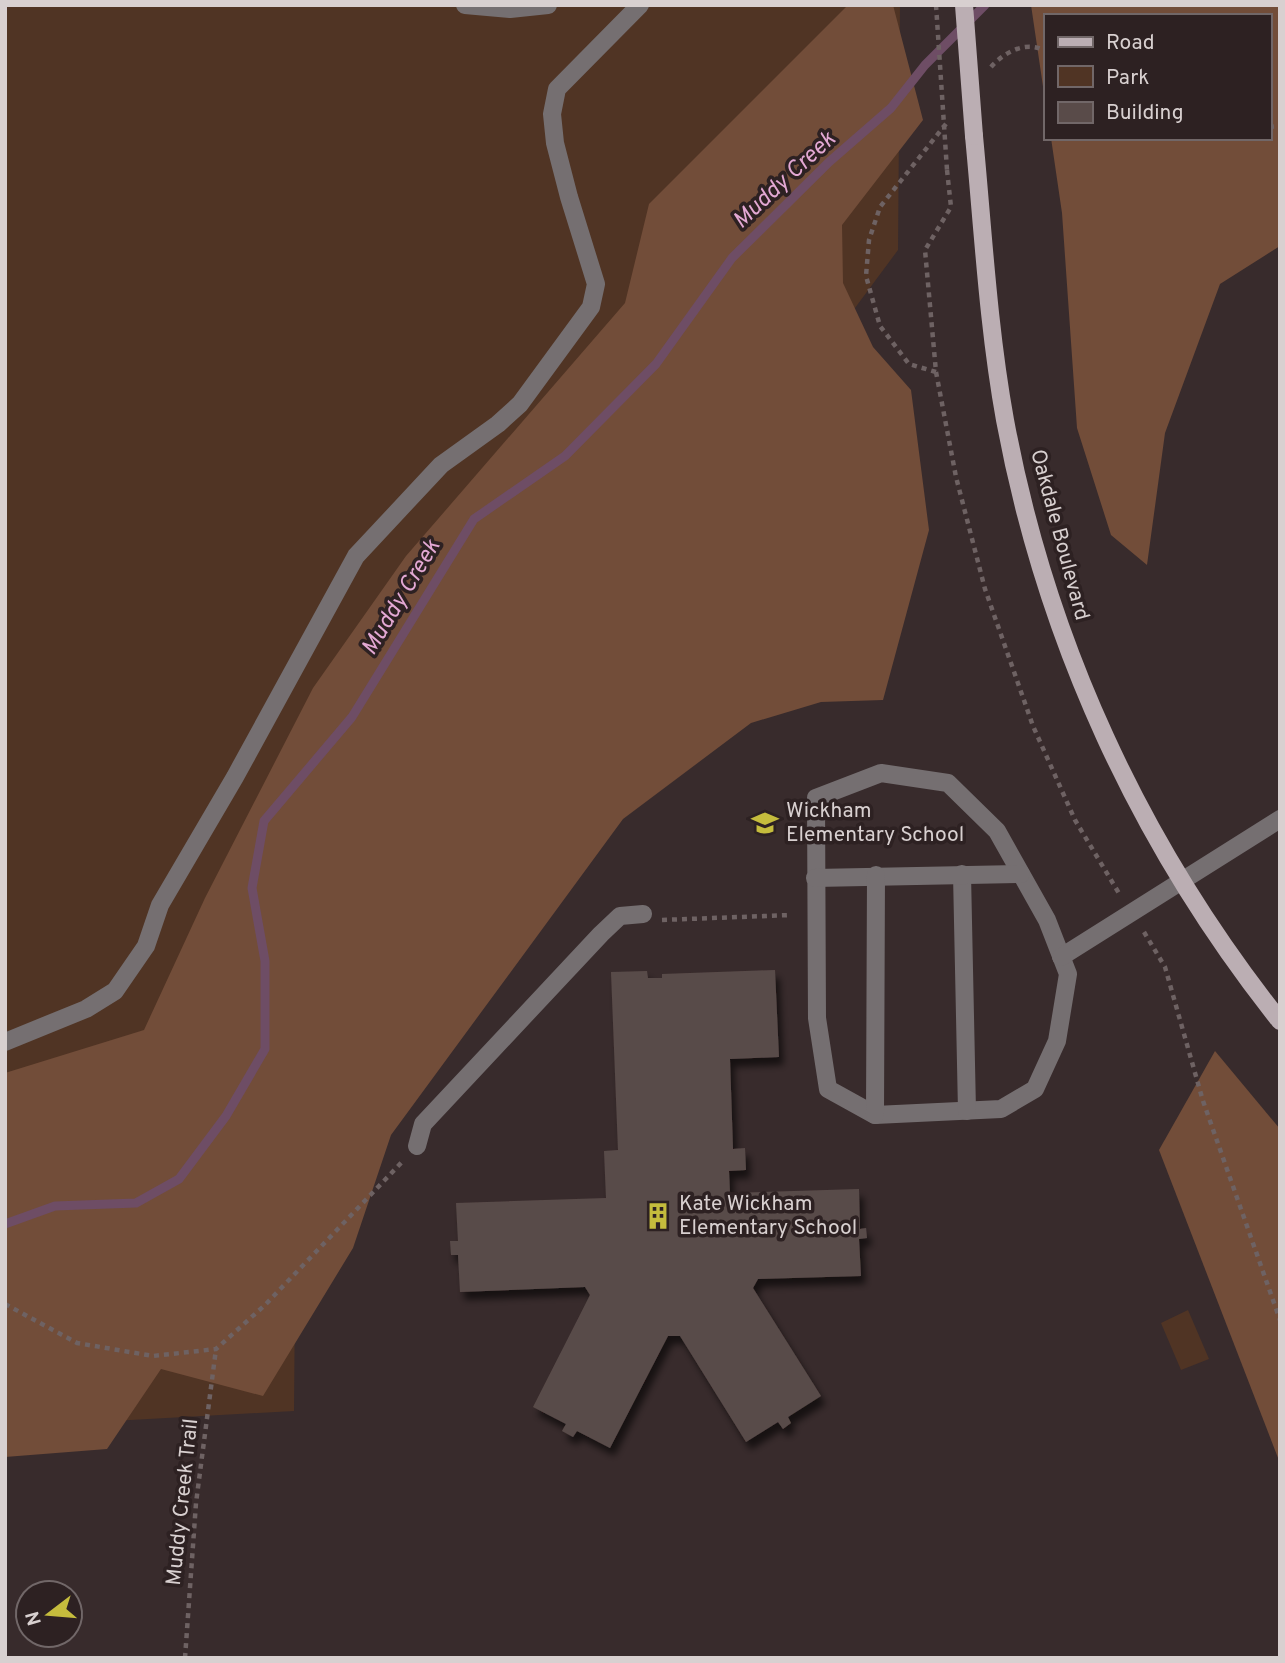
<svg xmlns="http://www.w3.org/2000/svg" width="1285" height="1663" font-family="Overpass,sans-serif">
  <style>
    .green { fill: #503424 }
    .forest { fill: #724d39 }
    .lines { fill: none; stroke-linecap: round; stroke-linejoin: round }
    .stream { stroke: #6e4d65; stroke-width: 9 }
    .building { fill: #594b49; filter: url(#shadow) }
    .path { stroke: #6e6263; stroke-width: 4.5; stroke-dasharray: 5 5; stroke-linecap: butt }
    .minor { stroke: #756f71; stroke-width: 18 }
    .major { stroke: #bbaeb3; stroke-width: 18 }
    .path-bridge { stroke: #6e6263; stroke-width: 4.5; stroke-dasharray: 5 5; stroke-linecap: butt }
    .major-bridge { stroke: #bbaeb3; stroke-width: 18 }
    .labels { text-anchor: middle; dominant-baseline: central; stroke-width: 7; stroke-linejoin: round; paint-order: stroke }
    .street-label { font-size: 21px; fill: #d8d0d0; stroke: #2d2122 }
    .poi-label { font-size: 21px; fill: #d8d0d0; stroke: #2d2122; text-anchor: start }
    .water-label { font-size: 23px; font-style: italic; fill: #e3a8d3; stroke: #2d2122 }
  </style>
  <defs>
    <filter id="shadow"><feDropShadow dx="4.5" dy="8" stdDeviation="3.5" flood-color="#0009"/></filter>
  </defs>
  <rect width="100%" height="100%" fill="#382b2c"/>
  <g class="green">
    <path d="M5,5H900L898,250L297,1060L294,1411L5,1427Z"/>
    <path d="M1188,1310L1209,1359L1181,1370L1161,1323Z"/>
  </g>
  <g class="forest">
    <path d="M848,5H893L923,120L842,225L843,283L873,347L911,390L929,530L883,700L821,702L751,723L623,819L391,1135L353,1248L263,1396L161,1369L107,1449L5,1457V1073L144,1030L205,898L313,688L406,556L625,303L649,204Z"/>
    <path d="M1031,5H1280V246L1220,284L1165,433L1147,565L1111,535L1077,428L1062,213L1051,138H1269V16H1045V100Z"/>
    <path d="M1215,1051L1280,1129V1463L1159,1150Z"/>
  </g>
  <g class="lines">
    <path class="stream" d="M5,1224L55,1206L136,1203L179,1179L226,1116L265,1049V961L252,888L264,821L352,717L474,519L565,456L656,364L732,258L829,162L891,108L925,65L985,5"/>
  </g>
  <path class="building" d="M775,970L779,1057L730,1059L733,1149L745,1148L746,1170L729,1171L730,1193L859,1189L860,1229L866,1228L867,1238L859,1239L861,1276L758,1279L753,1288L821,1396L788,1417L791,1423L783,1429L778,1422L746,1442L680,1336H668L610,1448L577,1431L573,1437L562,1431L566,1424L533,1407L590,1295L585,1287L460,1292L458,1255H451L450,1241H458L456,1203L606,1198L604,1151L618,1150L611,972L647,971L648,978H662V974Z"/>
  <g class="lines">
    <g class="path">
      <path d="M991,67C1004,52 1027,40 1045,51"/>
      <path d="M1269,127L1280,126"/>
      <path d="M947,170L951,207L925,250L936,372L956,477L985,589L1033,726L1075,820L1120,895"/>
      <path d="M936,372L909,364L880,326L866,276L869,240L880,207L949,120"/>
      <path d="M662,920L791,915"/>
      <path d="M1144,932L1165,967L1203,1101L1280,1320"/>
      <path d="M5,1304L77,1343L153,1356L216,1349L265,1305L402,1162"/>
      <path d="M185,1658L196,1503L216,1349"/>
    </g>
    <g class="minor">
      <path d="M465,5L510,9L548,5"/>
      <path d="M881,773L948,783L997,831L1047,920L1068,974L1057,1041L1035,1089L1001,1109L875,1115L828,1089L817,1018L816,798Z"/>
      <path d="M962,874L967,1111"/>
      <path d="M815,878L1021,874"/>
      <path d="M1061,957L1280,819"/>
      <path d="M5,1042L86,1009L115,991L146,946L160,905L235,777L356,556L441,465L498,424L520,404L591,307L596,284L569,197L555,143L552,114L557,89L640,5"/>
      <path d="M875,1115L876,875"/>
      <path d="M417,1146L423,1124L601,934L620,916L643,914"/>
    </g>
    <path class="major" d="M974,136C983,230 988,326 1005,420C1046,641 1140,845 1280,1021"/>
    <path class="path-bridge" d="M936,5L947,170"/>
    <path class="major-bridge" d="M964,5L974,136"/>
  </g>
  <defs>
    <symbol id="school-bare" viewBox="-9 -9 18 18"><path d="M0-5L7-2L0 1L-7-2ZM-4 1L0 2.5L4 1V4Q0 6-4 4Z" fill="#c5bc3d" stroke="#2d2122" stroke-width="2.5" paint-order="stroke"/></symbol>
    <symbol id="building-bare" viewBox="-9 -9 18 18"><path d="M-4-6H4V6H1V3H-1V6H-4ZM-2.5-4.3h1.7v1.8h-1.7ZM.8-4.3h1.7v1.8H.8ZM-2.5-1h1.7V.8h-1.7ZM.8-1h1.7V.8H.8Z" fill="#c5bc3d" stroke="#2d2122" stroke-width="2.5" paint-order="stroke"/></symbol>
  </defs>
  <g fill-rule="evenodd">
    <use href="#school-bare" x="746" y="804" width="38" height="38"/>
    <use href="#building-bare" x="639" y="1197" width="38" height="38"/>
  </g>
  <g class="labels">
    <g class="street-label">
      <text transform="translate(1059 535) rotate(75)">Oakdale Boulevard</text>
      <text transform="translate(183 1502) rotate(-84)">Muddy Creek Trail</text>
    </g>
    <g class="poi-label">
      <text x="786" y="811">Wickham<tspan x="786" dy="24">Elementary School</tspan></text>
      <text x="679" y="1204">Kate Wickham<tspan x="679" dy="24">Elementary School</tspan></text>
    </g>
    <g class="water-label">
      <text transform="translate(785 181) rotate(-43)">Muddy Creek</text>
      <text transform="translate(402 598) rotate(-59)">Muddy Creek</text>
    </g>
  </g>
  <rect width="1285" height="1663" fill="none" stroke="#d8d0d0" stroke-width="14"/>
  <rect x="1044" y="14" width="228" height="126" fill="#2d2122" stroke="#716768" stroke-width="2"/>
  <rect x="1058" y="37" width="35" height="10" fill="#bbaeb3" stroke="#716768" stroke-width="2"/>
  <text x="1106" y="49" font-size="21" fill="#d8d0d0">Road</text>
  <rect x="1058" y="66" width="35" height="21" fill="#503424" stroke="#716768" stroke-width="2"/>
  <text x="1106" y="84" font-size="21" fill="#d8d0d0">Park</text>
  <rect x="1058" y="102" width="35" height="21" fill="#594b49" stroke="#716768" stroke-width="2"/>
  <text x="1106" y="119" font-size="21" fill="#d8d0d0">Building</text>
  <g transform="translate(49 1614) rotate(254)"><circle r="33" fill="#2d2122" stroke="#716768" stroke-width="2"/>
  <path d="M0-5L12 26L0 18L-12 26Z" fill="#c5bc3d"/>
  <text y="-10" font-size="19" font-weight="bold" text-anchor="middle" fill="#d8d0d0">N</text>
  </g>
</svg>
